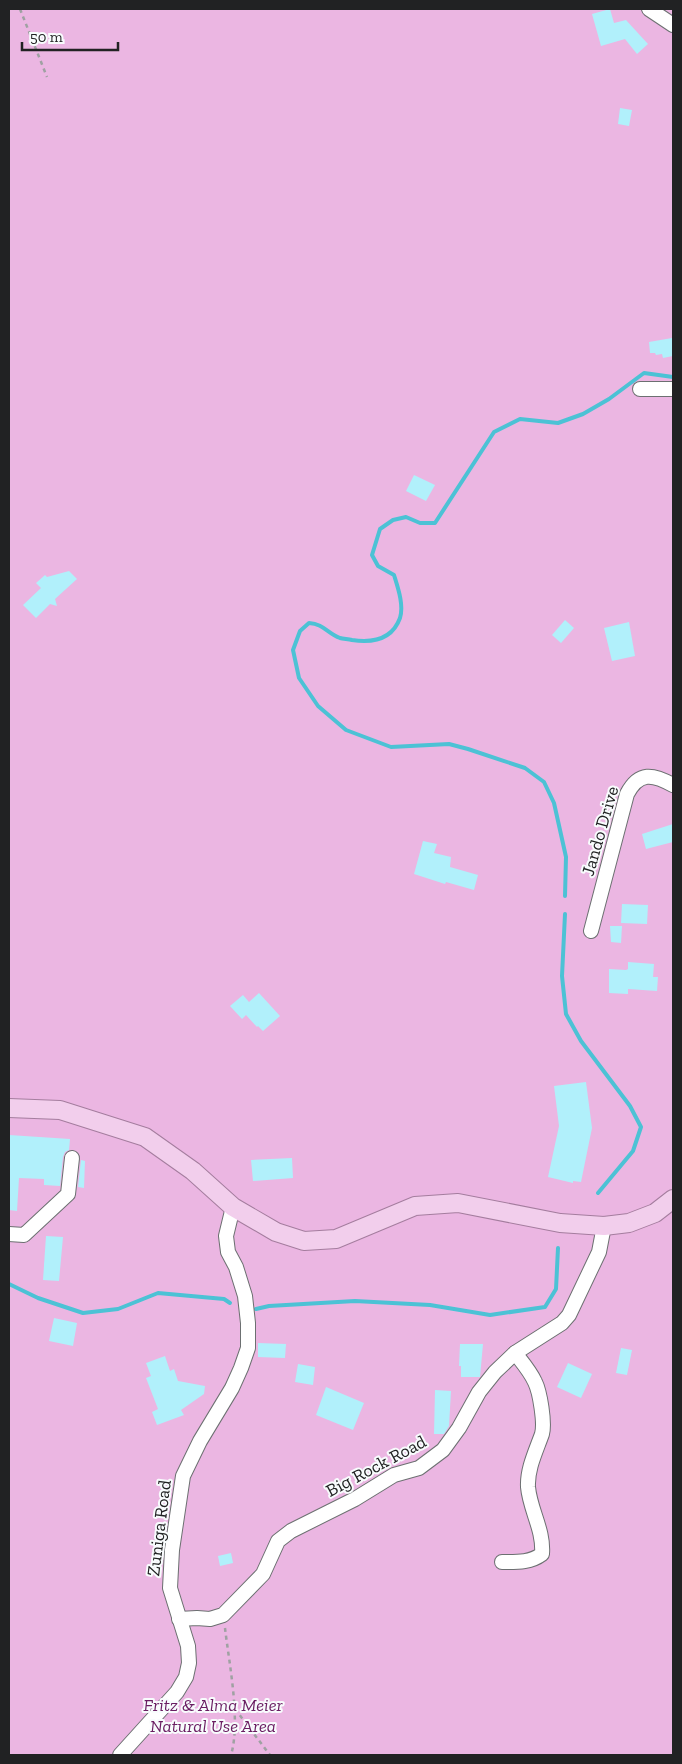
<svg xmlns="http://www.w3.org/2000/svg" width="682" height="1764" font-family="'Zilla Slab',serif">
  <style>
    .green { fill: #ebb6e2 }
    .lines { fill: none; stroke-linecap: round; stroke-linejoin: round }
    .stream { stroke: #4cc2d5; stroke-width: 4 }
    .building { fill: #b1f0fb }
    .minor-casing { stroke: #6c7071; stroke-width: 16 }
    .major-casing { stroke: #a47d9e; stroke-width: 20 }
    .path { stroke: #9fa1a2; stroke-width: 2.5; stroke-dasharray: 4 4; stroke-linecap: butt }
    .minor { stroke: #fff; stroke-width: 14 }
    .major { stroke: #f2ceec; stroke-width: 18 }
    .labels { text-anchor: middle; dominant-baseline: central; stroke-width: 4; stroke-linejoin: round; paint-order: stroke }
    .street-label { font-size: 18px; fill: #212223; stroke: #f8fcfd }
    .park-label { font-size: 18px; font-style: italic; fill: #6a1d62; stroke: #f8fcfd }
  </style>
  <rect width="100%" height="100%" fill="#f8fcfd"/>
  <rect class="green" x="9" y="9" width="664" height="1746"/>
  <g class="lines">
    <g class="stream">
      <path d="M565,896L566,857L554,803L544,782L525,768L468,749L449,744L391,747L346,730L318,706L299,678L293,650L300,631L309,623C324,624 327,633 340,638C343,639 348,639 352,640C372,643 392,640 400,618C404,605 398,588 394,575L378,566L372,555L380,529L393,520L406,517L420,523H435L494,432L520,419L558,423L583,414L609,399L644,373L673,377"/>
      <path d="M565,914L562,976L566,1014L581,1041L630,1106L641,1127L633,1151L598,1193"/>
      <path d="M9,1284L38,1298L83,1313L118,1309L158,1293L224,1299L230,1303"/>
      <path d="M256,1309L269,1306L355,1301L430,1305L490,1315L545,1307L556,1289L558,1248"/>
    </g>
  </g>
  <g class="building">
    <path d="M610,9L614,23L626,20L648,44L637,54L625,39L601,46L592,14Z"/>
    <path d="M620,108L632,110L629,126L618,124Z"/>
    <path d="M672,338L673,356L663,358L662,354L656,355L655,353H650L649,342Z"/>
    <path d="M414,475L435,485L426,501L406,491Z"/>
    <path d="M69,571L77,579L55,599L57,606L50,604L36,618L23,605L41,588L36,583L45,575L47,577Z"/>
    <path d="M565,620L574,628L561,643L552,635Z"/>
    <path d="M629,622L635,656L612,661L604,628Z"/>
    <path d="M673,824V842L646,849L642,834Z"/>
    <path d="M423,841L437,844L434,853L451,857L450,867L478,875L474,890L446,882L445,884L414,874Z"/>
    <path d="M622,904L648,905L647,924L621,923Z"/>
    <path d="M610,926H622L621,943L611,942Z"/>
    <path d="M628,962L654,964L653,977H658L657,991L628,989V994L609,993V969L626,970L628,969Z"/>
    <path d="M259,993L280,1016L263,1031L258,1026L257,1027L246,1015L242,1019L230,1006L243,995L249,1002Z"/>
    <path d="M586,1082L592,1128L581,1182L573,1181V1183L548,1177L559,1126L554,1086Z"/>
    <path d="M9,1135L70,1139L69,1150L65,1152L63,1157L60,1186L44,1185V1179L19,1178L17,1211L9,1210Z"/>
    <path d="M292,1158L293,1178L253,1181L251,1160Z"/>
    <path d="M81,1160L85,1161L84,1188L78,1187Z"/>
    <path d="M46,1236L63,1237L59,1281L43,1280Z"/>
    <path d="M54,1318L77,1323L73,1346L49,1341Z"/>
    <path d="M258,1343L286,1344L285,1358L258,1357Z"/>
    <path d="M460,1344H483L480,1377H461V1366H459Z"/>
    <path d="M621,1348L632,1350L627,1375L616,1373Z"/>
    <path d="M165,1356L170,1371L174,1369L178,1381L205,1386L204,1394L181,1410L184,1415L157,1425L152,1412L158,1409L146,1378L151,1376L146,1363Z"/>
    <path d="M568,1363L592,1374L581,1398L557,1387Z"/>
    <path d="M298,1364L315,1367L313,1385L295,1382Z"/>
    <path d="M326,1387L364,1403L353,1430L316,1415Z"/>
    <path d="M435,1390L451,1391L449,1426L444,1434H434Z"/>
    <path d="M231,1553L233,1563L220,1566L218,1556Z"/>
  </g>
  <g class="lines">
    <defs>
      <g id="minor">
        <path d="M649,9L673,25"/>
        <path d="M640,389H673"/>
        <path d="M591,931L627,794C639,771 653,774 673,785"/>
        <path d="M9,1234L24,1235L68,1194L72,1158"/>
        <path d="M502,1562C516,1562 530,1563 542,1554C544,1530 530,1510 528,1487C527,1469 536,1451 542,1434C545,1423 540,1392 535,1382C530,1371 522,1362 515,1353"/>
        <path d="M179,1619L197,1618L210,1619L223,1615L263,1574L278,1541L291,1531L355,1499L394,1475L419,1468L443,1450L459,1428L479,1392L495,1372L515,1353L562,1323L569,1315L599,1252L604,1226"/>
        <path d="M120,1755L177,1692L186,1677L189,1663L188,1646L170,1588L172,1550L183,1476L200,1441L232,1388L241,1368L248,1348V1323L245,1296L236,1267L228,1252L226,1236L233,1207"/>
      </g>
      <path id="major" d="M9,1108L60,1110L145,1137L193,1171L233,1207L276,1232L304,1241L336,1239L415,1206L458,1203L560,1223L604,1226L629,1223L655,1213L673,1199"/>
    </defs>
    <use href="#minor" class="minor-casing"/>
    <use href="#major" class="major-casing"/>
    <g class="path">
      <path d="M20,9L47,77"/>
      <path d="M225,1628C229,1663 241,1721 231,1755"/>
      <path d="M235,1709L270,1755"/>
    </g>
    <use href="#minor" class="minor"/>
    <use href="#major" class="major"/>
  </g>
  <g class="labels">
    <g class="street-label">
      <text transform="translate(600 831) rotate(-74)">Jando Drive</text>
      <text transform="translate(376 1466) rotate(-28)">Big Rock Road</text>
      <text transform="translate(159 1528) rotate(-83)">Zuniga Road</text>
    </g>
    <g class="park-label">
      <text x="213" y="1705">Fritz &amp; Alma Meier<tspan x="213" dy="21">Natural Use Area</tspan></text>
    </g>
  </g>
  <rect width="682" height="1764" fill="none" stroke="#212223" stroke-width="20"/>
  <path d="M22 42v8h96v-8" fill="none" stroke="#212223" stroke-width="2.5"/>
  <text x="30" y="42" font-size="15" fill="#212223" stroke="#f8fcfd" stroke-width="4" paint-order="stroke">50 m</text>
</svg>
